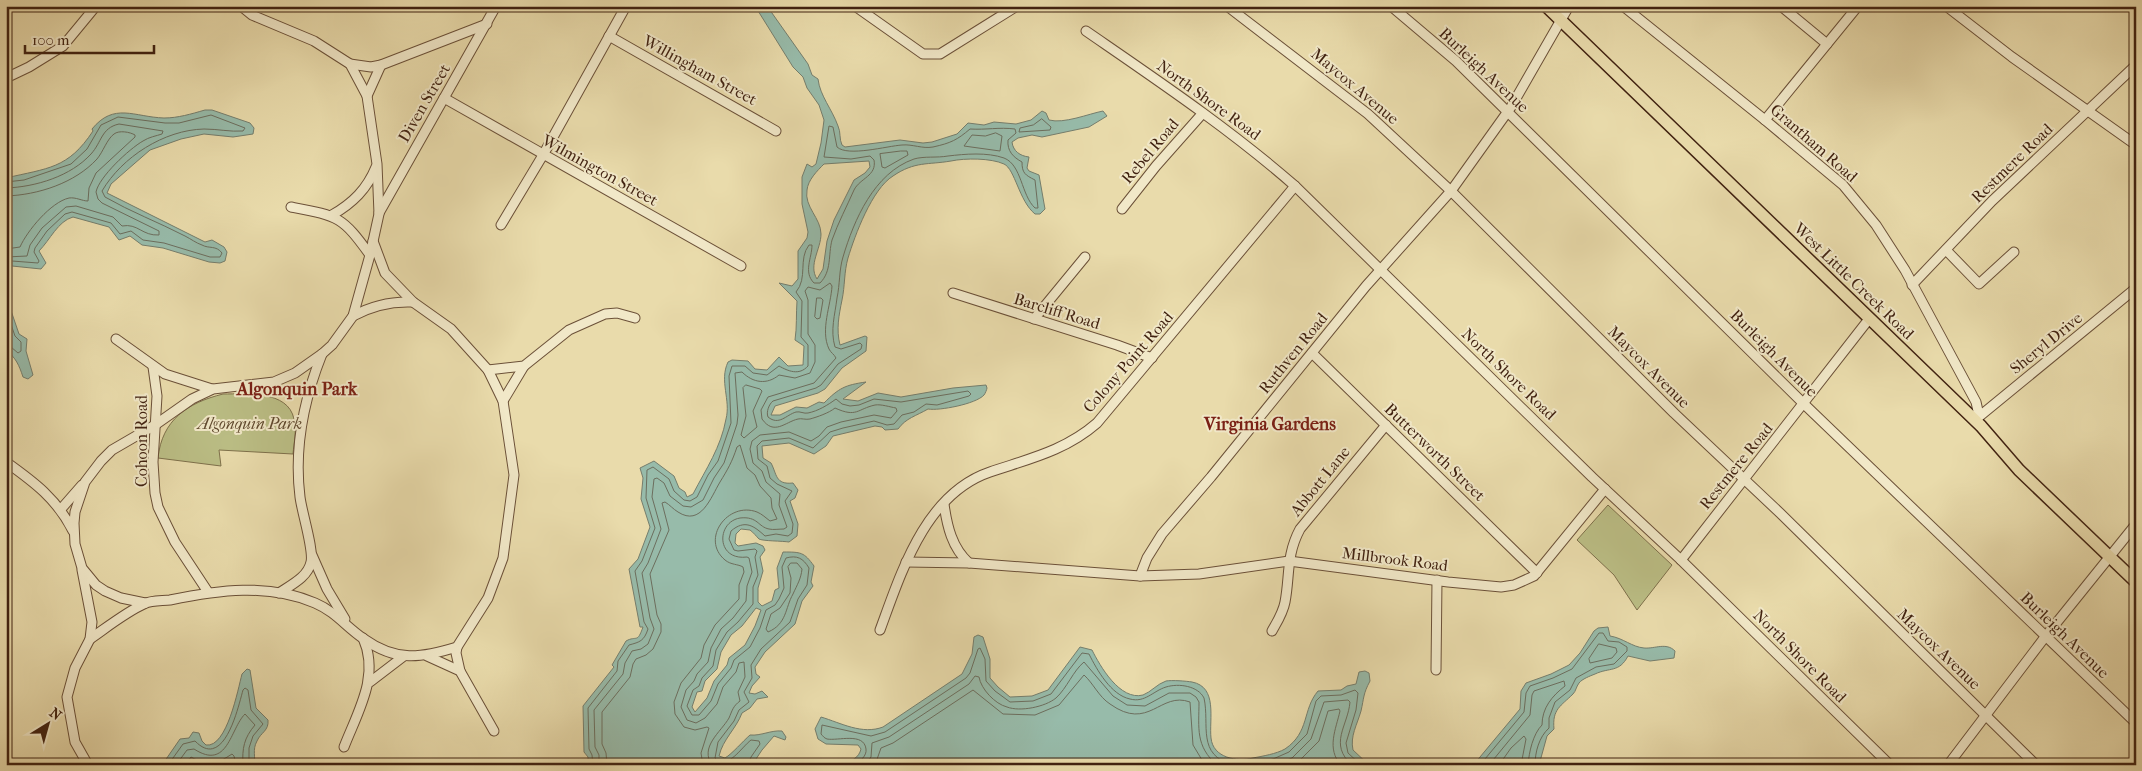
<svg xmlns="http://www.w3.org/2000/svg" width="2142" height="771" font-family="'IM FELL French Canon',serif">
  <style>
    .green { fill: #bbbe85; stroke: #7e704b }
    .water { fill: #97bbaa; stroke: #757e6d; fill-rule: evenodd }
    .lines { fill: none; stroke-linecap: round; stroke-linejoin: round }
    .shore { stroke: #6c6e5e; stroke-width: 1 }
    .minor-casing { stroke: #6b5038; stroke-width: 11 }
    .major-casing { stroke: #412211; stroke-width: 14 }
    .minor { stroke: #f1e8c8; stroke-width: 9 }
    .major { stroke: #e9dbab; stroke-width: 11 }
    .labels { text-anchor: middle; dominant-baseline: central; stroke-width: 4; stroke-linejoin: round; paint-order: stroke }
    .street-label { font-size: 16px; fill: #412211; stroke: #f1e8c8 }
    .park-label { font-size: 16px; font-style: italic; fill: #60492e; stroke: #f1e8c8 }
    .neighbourhood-label { font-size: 18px; font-weight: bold; fill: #7a1f14; stroke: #f1e8c8 }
  </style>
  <rect width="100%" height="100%" fill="#e9dbab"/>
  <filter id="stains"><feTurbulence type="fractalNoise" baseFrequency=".004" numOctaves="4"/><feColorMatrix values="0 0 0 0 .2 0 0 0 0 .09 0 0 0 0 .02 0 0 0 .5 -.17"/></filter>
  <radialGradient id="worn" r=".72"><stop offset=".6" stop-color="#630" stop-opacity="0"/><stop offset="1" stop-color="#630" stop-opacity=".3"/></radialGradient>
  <g class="green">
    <path d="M223,394C246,394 288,390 294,419C297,430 294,442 293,454L219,450L221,466L158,458C162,420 187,403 223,394Z"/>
    <path d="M1608,505L1672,565L1637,610L1614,575L1577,540Z"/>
  </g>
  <g class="water">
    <path d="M755,6H767L808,64L812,75L818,79C820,96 832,109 838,126C841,132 839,139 842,145L845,147L900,140L923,143L932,142L957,134L968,123L984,125L994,122L1016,124L1031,120L1042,111L1046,113L1049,120C1064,124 1088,114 1103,111L1107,116L1089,127L1042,137L1032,135L1018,138L1012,142C1013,151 1020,156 1029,157L1027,168L1029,171L1039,175L1045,209L1040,214H1035C1019,201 1015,169 1004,164C991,158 965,158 951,161C928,165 915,161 893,176C872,189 855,235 848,258C844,272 845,286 842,300C839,315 836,329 840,345L865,336L867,337L866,351L842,368L825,389L818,393L775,406L771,415H780L796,407L807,408L819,402L824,403C839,388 845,385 866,382L843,399L858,401L878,393L901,397L953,388L986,385L987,388C987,389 985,394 984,395C976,404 939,411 928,409C916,416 906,418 898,429L885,430L882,427L875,426L833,436L826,446L814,454L789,443L762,446L763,458L771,463C777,474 775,485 793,483L798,490L795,498L790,501L798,524L797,536L789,542C783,541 762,541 759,539C756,536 754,533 750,530L741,529L736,534L735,543L738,546L756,543L763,546L765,550L760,557L763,571L758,588V602L762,606L772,601L775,590L779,588L777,568L783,552C801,552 804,552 814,566L811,582L813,586L802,601L795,624L765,652L755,667L756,674L760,677L752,686L749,693L755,694L762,691L768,697L757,699L750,708L742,713C736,729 723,739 719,756L725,758C732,754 743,741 750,735C761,736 771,730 782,731L786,737L785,740L774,736L762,750L752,765H588V757L584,752L583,706L614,667L612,665L626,641C637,635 637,644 643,627H640L629,569L638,559L650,527L641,499L643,478L640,468L654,461L674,476L679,488L685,492L687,497L693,494C706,469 721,447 726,419C731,400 719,381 728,362L732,360L748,361L755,369L767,370L779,357L788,366L803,365L804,346L795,340C797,327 796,314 797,301L779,283L792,286L798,279V251L807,238L808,232L802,204V177L807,164L812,167L816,164L821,143L824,120L819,105L807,88L803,77L793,67ZM869,161L870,167L865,173L854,180L834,220L827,241L823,269L817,279C808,265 821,249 821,234C821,218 804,207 807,190C808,180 817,171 824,164ZM756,608L761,610L755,626L745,645L729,658L727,665L714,681L707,698L695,712L692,707L697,692L702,691L705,681L717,669L721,652L731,635L742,626Z"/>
    <path d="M205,110H212L250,123L254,128L253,134L233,137L204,134L181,139L150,150L111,184L107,193L205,242L212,240L224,247L227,252L225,261L220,263L209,262L163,248L142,245L130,236L119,240L109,227L73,217C58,221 50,240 39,251L46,263L41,269L12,266L6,269V178C48,168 68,169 93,131L92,129C114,102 134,117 164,118C178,118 191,114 205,110Z"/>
    <path d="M6,296L19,334L27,339L26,351L33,375L28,379L23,377C19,365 16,358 6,350Z"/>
    <path d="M1608,627L1610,636C1623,638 1632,647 1644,648C1655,649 1666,642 1675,651L1674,658L1650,661L1628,656C1619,673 1610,667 1595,674C1590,676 1582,679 1579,683C1576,687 1576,691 1573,694C1561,706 1552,709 1554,729L1547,736L1539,765H1470L1475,763L1520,709L1521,691L1526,683L1551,674L1569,665L1580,653L1594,631L1598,628Z"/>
    <path d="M978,635L983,637L990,659V678L998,687L1010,697L1032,696L1048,690L1080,647L1092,650C1100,666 1120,701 1143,695C1151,692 1157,684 1166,681C1172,680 1186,681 1192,682C1218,687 1209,719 1211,738C1213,758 1237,762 1253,758C1263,756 1276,754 1285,749C1310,732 1302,710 1318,691L1341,690L1347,686L1356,684L1359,672L1365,671L1369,673L1370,681C1363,694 1364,698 1361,711C1357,725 1350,736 1353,750L1369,765H843C851,761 859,758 861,749L858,745L826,744L818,739L815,729L821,717C841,723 862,735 883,727L962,674L972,654L974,637Z"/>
    <path d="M247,669L250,670L256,708L268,720C269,731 261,732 257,741C252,750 256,757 254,765H162L180,739L189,738L193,732L199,733L202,741L206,745C227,748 238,689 242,674Z"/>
  </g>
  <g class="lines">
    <g class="shore">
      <path d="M1042,119L1051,127L1050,130L1019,132L1020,128L1033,125Z"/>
      <path d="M996,133L1002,136L1000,151L964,146L972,135L985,136Z"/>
      <path d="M901,151H907L908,155L885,168L882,167L880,154Z"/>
      <path d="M6,182L24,180L71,164L87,149L101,125L118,117L165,123H179L211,115L245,128L243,131C230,132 218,129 204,129C164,130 122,157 102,191L105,197C131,212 158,222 185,236C191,239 196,243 202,245C209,249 216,245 222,253L220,257H210L164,243L143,240L131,231L120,234L111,223L72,212L65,214L47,231L35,248L34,252L39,261L38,263L12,261L6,263"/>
      <path d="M6,188C36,187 71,176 91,154C102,142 101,128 119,124L163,131L162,134C156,136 149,137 143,141C129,149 99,177 96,192L98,199L102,203L159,231V235C142,236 138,223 122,226L113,217L76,206L66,207L42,228L30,245L27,256L6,257"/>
      <path d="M6,196C38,195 75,183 97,159C103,152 107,139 114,134C119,130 130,132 135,135V137L96,173L89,188L88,201C82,201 76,197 69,198C51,202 27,231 20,247L6,249"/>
      <path d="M817,298H821L823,300L820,318L817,319L815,317Z"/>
      <path d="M6,310L15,336L21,342V351L18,353L11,347L6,346"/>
      <path d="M746,385L760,389L762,391L753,411L757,427L744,438L741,435L746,416L743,388Z"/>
      <path d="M791,563H797L802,569C801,579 797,585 793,594C785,608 787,624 768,632L766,629L771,614L780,608L790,593L791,578L788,567Z"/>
      <path d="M1599,644L1616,648L1617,652L1612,658L1590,663L1589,659Z"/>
      <path d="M168,765L183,744L195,741C224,771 238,708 243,690L245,688L248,690L251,710L263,724L253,736L249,748V765"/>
      <path d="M176,765L187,750L194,749C228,771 230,729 245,714L255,725C244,738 242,748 243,765"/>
      <path d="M185,765L191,757C209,767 215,765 232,754L234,756L236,765"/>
      <path d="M593,765L592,755L589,749L588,708L617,671L618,661L629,645C640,642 644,641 648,629L644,622L635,571L642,561L655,528L646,498L647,470L653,467L669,479L674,491L684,500L690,501L697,497L708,475L718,461L731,423L729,376L732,366H745L753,373L767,375L779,366C788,371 799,376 808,366V345L801,337L802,301L796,292C808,278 798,259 809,245H812C812,258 803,272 814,283H820C832,271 828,255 832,240C838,223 847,206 854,190C860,178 877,176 874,160L870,156L851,159L824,157L829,126L833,127L837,147C848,157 887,146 902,145C913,144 922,149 933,147C951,143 957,140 970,129C986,130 999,127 1015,129L1016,133L1008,140C1007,151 1013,157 1022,162C1022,173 1025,175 1035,180L1038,208H1035C1021,195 1022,165 1004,158C987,152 965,154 948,156C937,158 924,156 914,159C874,173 854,220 843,257C839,270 840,284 837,298C835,315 830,330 835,347L841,349L860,343L862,345L861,349L838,364L821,385L816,388L773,401C769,404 766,412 768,417C779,426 786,415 796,412C800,411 804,414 808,413C818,411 828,405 836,399L842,404L850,406L859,405L874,399L901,402L968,391L971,394L969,396L937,405L926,404L914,412L902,415L894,424L887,425L874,421L843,428L830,432L813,448L789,438L762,441L757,446L758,459L767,466L770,478L777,484L792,491L785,501L793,524L792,533L788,536L776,534L765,536C754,526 745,519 731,531L729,539L734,550L738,551L755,549L757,551L755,557L758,575L753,587V604L738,622L727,632L716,650L713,666L702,678L699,686L693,690L687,706L692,715H699L711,701L718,684L731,668L734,660L750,647L760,628L766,610L775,605L779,599L784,588L782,567L786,558C797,555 803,558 809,568L807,585L798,599L790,622L761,649L751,665L752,678L744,692L749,702L739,710L734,721L718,742L715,758L719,762C732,764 741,748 751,740L759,741L760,744L751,757L748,765"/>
      <path d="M599,765V755L595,747L594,710L623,674L625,663L632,651L641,649L648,644L654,629L650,618L642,573L648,563L661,529L652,497L654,479L657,478L664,483L670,496L683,506L691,507L703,500L714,478L724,463L737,424L738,415L735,373L742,372C753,383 767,385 779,375L795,378L810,373L815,362V345L808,334V300L805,291L808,287L820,290L830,283L832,286C831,305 820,330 829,349C831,353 834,354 836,358L814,383L768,397L761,410L762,419C774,436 785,422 798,419C801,418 806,420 810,419C817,417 829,413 835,408C857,418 857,409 875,405C881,404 890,407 896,408L897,411L891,418L874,415L841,422L827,427L819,436L811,441L789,432L760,435L752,441L750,449L753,463L762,471L766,482L780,494L779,505L787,527L784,529C779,529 773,530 769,529C758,527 758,516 740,518C716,522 716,561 747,557L749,558L752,572L747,586L746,601L733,618L721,629L711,648L708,662L697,674L694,681L686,690L681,707L687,720L696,723L705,718L717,704L723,687L736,672L739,663L744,662L745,677L738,692L740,701C733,706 732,711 729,718C721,732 699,747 712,765"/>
      <path d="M607,765L606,753L602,744V712L630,677L633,664L636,659L646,655L653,649L661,632V624L657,615L650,574L669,530L662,503L665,502C670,505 673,509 678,512C701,527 711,497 720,482C728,469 732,462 737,447L740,445L747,468L755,475L760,486L771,498L772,508L777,519L770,521C766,518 762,514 757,512C728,501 700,539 725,560C731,565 738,564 743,567L744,572L739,585V599L715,625L704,645L701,658L681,683L674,702L675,714L684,727L695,730L707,727L709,728L701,753L703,765"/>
      <path d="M855,765C860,761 867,756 866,749C864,732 838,741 827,739C824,738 823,736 821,734L822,725L871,736L885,732L966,678L970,673L978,649L980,648L985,659L986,681L995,691L1010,702L1033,701L1051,694L1082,653L1089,654C1097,670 1111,695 1130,699C1145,703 1153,691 1166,687C1179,683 1198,686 1204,698C1210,725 1196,755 1233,765"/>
      <path d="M865,765L871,757L872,743L889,737L969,684L975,676L979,677C981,689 995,704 1007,707C1020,712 1045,707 1056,698C1067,688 1073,671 1084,662L1113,696L1127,705L1145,706L1169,693H1190L1196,697L1199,702C1199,728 1195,746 1217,765"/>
      <path d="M875,765L881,748L893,743L973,690L1003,714L1035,715L1059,705L1084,675C1093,683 1099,697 1110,704C1149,732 1160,691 1190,702L1193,745L1205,765"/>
      <path d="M1246,765L1273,759L1289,752L1307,734L1316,701L1321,696L1341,695L1355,690L1358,693L1356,710L1346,743L1348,753L1361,765"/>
      <path d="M1275,765L1292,758L1311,739L1324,702L1348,700L1350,702C1348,726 1328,744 1352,765"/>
      <path d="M1295,765L1319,741L1328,711L1339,709L1340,711C1336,729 1326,749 1341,765"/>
      <path d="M1480,765L1524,712L1526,693L1530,686L1553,678L1572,669L1599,633H1603L1608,641L1619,642L1627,647V651L1614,664L1596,667L1576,678L1570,690L1555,702L1549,718V728C1539,737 1535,752 1535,765"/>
      <path d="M1489,765L1530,715L1532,695L1534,691L1564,681L1565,686C1552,696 1542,708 1542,725C1533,734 1529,752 1528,765"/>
      <path d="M1499,765L1511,748L1524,736L1526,739L1521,765"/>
    </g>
    <defs>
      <g id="minor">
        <path d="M855,6L923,54H940L1017,6"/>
        <path d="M1227,6L1368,114L1451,191L1674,413L1780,513L2036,765"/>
        <path d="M1391,6L1456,61L1804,404L2136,723"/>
        <path d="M1623,6L1765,120L1843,185L1876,225L1905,270L1976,402L1978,411L1975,420"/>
        <path d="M1781,6L1827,44"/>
        <path d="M1946,6L2012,57L2136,145"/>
        <path d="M1086,31C1157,80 1230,129 1295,186L1592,477L1681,560L1890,765"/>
        <path d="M609,36L776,131"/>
        <path d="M350,64L371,67L381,65L487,24"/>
        <path d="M6,78L29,67L63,46L96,6"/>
        <path d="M367,96L381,65"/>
        <path d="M444,98L741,266"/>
        <path d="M1765,120L1858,6"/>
        <path d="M291,207C338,216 342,216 370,255"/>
        <path d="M1122,209L1156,166L1202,114"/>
        <path d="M379,213L496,6"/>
        <path d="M332,215C353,203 367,189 376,167"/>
        <path d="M501,225L543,155L626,6"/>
        <path d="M1946,250L1979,284L2014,252"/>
        <path d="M1912,285L1992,201L2136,65"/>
        <path d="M953,293L1117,345L1152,358"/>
        <path d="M353,316C373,305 391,301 413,302"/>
        <path d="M1034,319L1085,257"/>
        <path d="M116,339L165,374L212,389"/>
        <path d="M1312,353L1537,573"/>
        <path d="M153,367L157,396L153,462L155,493L158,507L175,542L208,592"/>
        <path d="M488,370L524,366L569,330L605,314L617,313L635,318"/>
        <path d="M503,401L524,366"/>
        <path d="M1975,420L2136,288"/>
        <path d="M6,462C34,482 57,499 73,531"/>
        <path d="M944,504C947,526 952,548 969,563"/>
        <path d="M61,509L82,485"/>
        <path d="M312,555L327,589L345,619"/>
        <path d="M1681,560L1869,319"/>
        <path d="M906,562L969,563L1140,576L1147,558L1162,534L1211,477L1366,286L1451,191L1511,107L1569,6"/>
        <path d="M82,570L92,622L90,639L75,668L67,697L75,742L88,765"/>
        <path d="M1140,576L1199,574L1289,561L1448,582L1501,587L1514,585L1534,576L1605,489"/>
        <path d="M279,593C291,585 308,577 311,562C314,550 302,513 300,497C294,449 304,399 322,354"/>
        <path d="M145,603L121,598L105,591L96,585L82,568L75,544L74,523L75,512L85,482L101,461L112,450L155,425L192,399L213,389L274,382L295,373L322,354L332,345L353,316L370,255L379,214L377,164L367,96L350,64L314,41L252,15L241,6"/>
        <path d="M880,630C901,573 925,494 990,472C1028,459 1065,451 1097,423L1295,186"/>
        <path d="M1272,631C1277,622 1283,613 1285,602C1290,576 1286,555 1300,529L1386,425"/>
        <path d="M90,639C106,628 126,612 144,604C151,600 162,601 170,600C218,590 268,583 315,603C336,612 346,627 364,639C396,662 421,658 457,647L488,598L503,558L514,475L503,401L488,370L451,329L413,302L385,273L373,241"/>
        <path d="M457,647L456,653L460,671"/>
        <path d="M427,656L460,671L494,731"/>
        <path d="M1436,670L1437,580"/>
        <path d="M370,682L404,656"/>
        <path d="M344,747C358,711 380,676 363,638"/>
        <path d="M1948,765L2045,637L2136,524"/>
      </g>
      <path id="major" d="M1546,6L1981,426L2019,470L2136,582"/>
    </defs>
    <use href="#minor" class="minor-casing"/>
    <use href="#major" class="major-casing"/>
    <use href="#minor" class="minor"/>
    <use href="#major" class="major"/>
  </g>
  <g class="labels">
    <g class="street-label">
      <text transform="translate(700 70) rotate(29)">Willingham Street</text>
      <text transform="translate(1484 70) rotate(43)">Burleigh Avenue</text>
      <text transform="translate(1355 86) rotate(40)">Maycox Avenue</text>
      <text transform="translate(1209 100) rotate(36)">North Shore Road</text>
      <text transform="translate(424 103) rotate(-60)">Diven Street</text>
      <text transform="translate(1814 143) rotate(41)">Grantham Road</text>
      <text transform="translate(1150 151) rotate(-50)">Rebel Road</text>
      <text transform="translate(2012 163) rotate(-44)">Restmere Road</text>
      <text transform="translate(600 170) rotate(29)">Wilmington Street</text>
      <text transform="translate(1854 281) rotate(44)">West Little Creek Road</text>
      <text transform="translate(1057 311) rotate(17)">Barcliff Road</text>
      <text transform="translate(2046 343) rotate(-39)">Sheryl Drive</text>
      <text transform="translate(1293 353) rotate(-51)">Ruthven Road</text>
      <text transform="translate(1774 353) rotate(45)">Burleigh Avenue</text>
      <text transform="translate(1128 362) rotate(-49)">Colony Point Road</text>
      <text transform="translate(1649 367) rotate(45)">Maycox Avenue</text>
      <text transform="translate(1509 374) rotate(44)">North Shore Road</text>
      <text transform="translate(141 441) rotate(-90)">Cohoon Road</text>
      <text transform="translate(1435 452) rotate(44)">Butterworth Street</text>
      <text transform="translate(1736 466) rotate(-51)">Restmere Road</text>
      <text transform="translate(1320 481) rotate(-51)">Abbott Lane</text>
      <text transform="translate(1395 559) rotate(7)">Millbrook Road</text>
      <text transform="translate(2065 635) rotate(44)">Burleigh Avenue</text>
      <text transform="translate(1939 649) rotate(44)">Maycox Avenue</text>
      <text transform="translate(1800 656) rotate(45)">North Shore Road</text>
    </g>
    <g class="park-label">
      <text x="250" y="423">Algonquin Park</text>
    </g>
    <g class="neighbourhood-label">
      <text x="297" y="389">Algonquin Park</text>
      <text x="1270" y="424">Virginia Gardens</text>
    </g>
  </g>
  <rect width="2142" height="771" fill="none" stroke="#e9dbab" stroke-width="25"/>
  <rect x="8" y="8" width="2127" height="756" fill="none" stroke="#412211" stroke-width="2.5"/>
  <rect x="12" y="12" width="2117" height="746" fill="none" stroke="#412211"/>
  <g transform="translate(48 724) rotate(37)" stroke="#f1e8c8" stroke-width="4" paint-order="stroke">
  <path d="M0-4L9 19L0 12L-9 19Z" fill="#412211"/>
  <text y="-8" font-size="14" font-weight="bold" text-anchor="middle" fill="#412211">N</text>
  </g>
  <path d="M25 45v8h129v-8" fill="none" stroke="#412211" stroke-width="2.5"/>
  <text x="32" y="45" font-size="15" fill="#412211" stroke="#f1e8c8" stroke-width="4" paint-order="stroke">100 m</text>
  <rect width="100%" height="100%" filter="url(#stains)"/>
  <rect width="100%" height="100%" fill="url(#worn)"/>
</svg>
